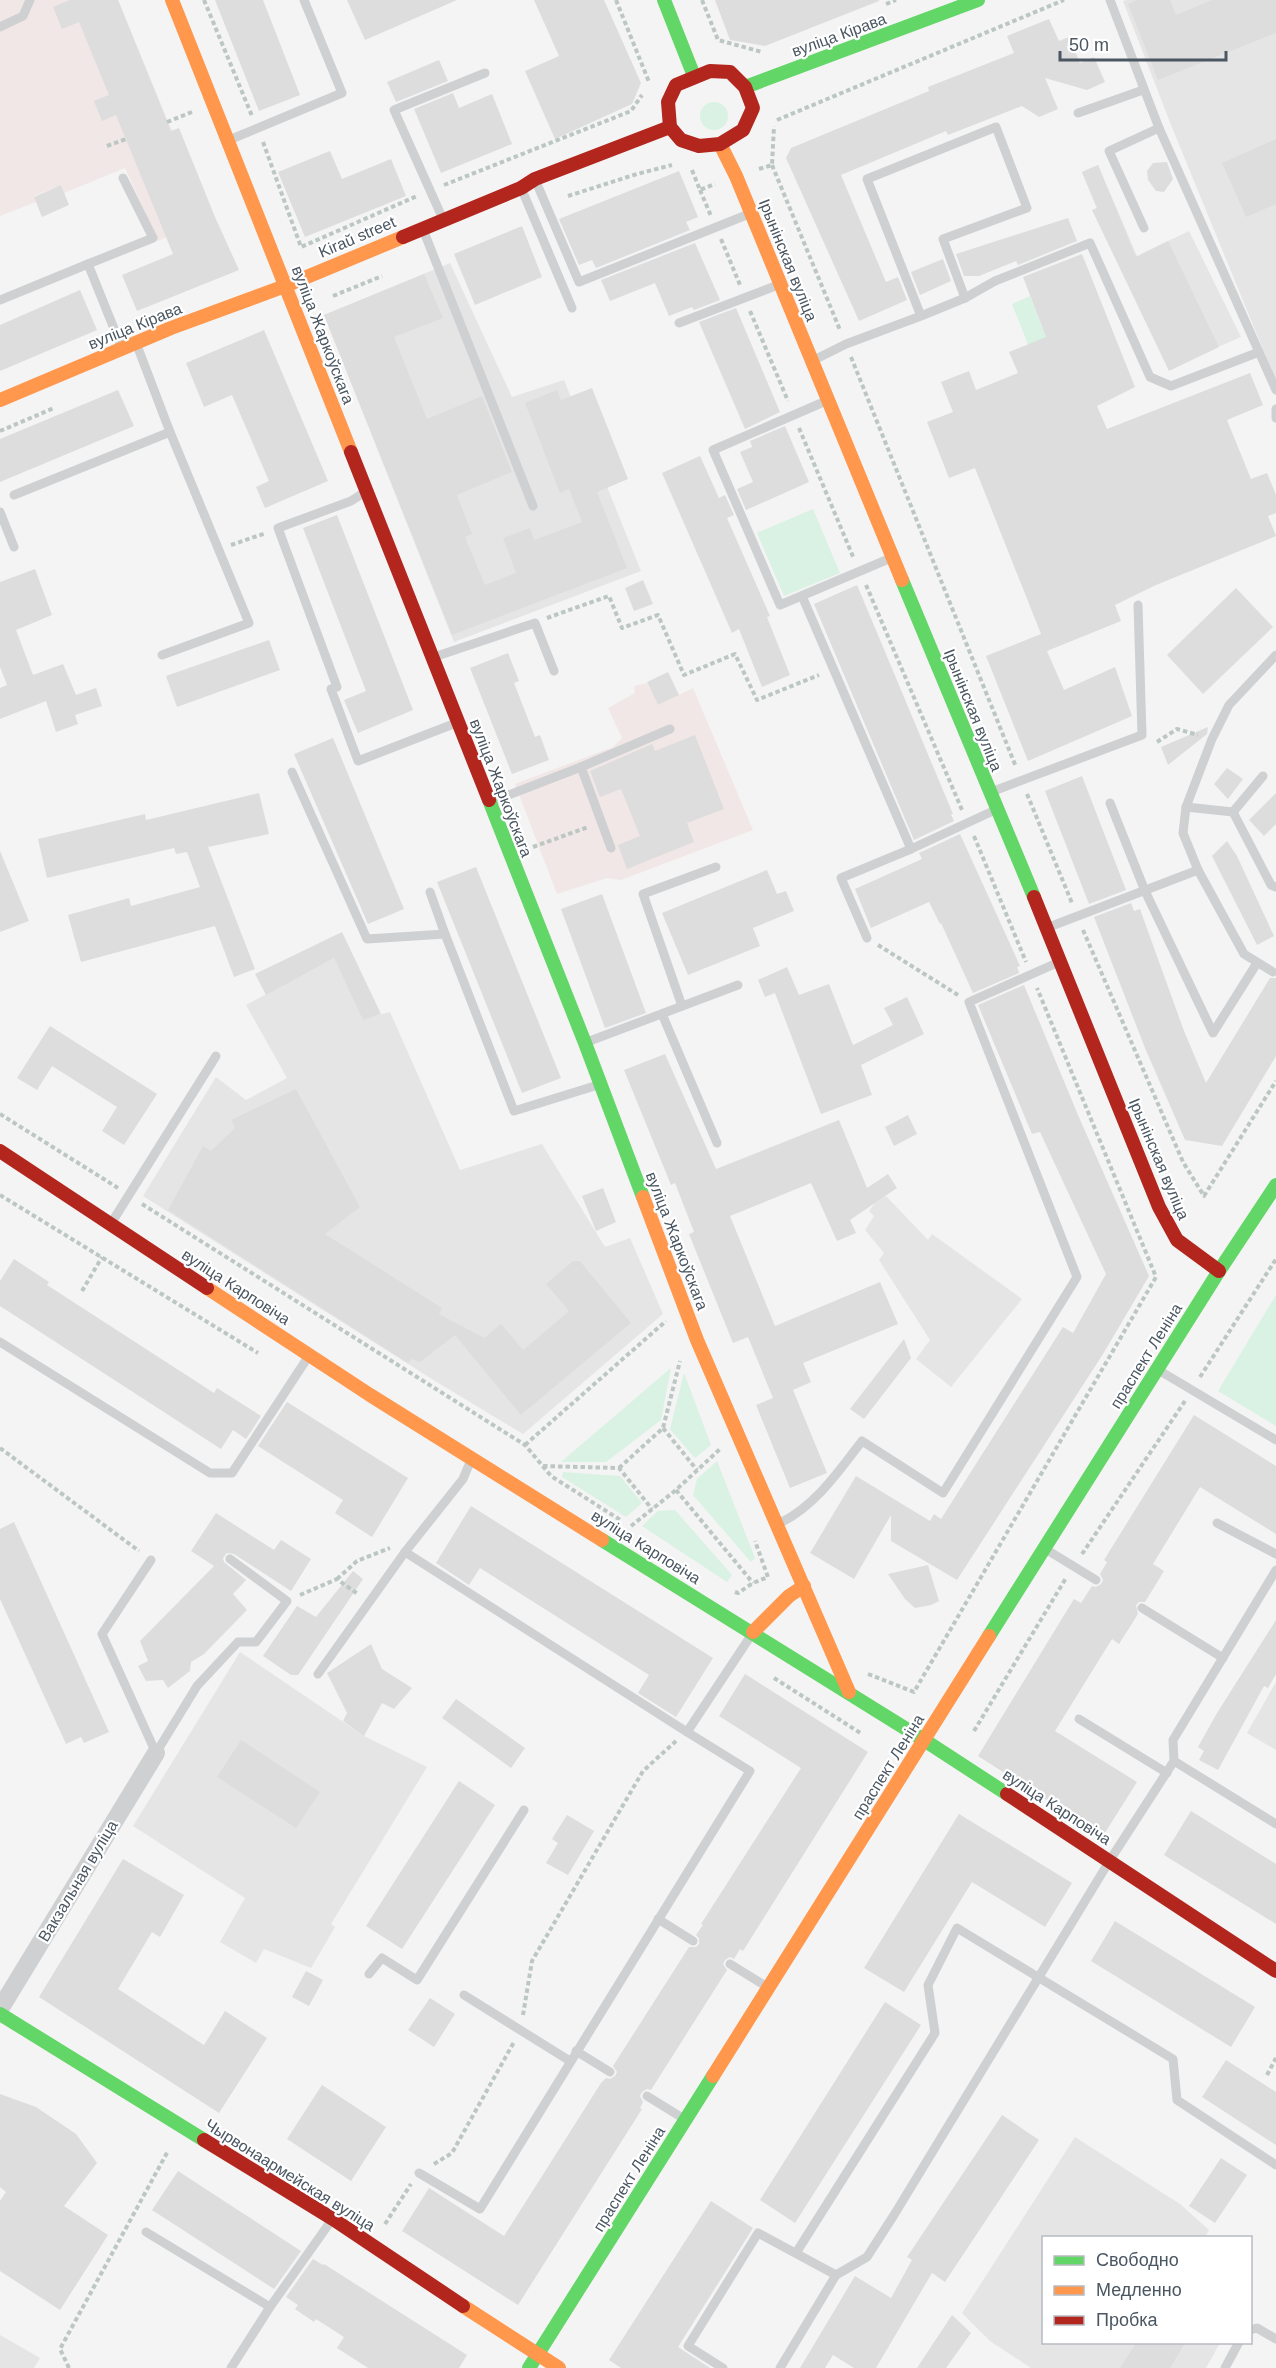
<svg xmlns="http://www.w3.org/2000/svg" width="1276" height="2368" font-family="Arial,sans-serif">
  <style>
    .education { fill: #e6e5e6 }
    .medical { fill: #f1e7e6 }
    .green { fill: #d9f2e3 }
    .building { fill: #ddddde }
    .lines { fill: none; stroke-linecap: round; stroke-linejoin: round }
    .path { stroke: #bcc7c4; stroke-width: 4; stroke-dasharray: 4.5 3; stroke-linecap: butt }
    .lane { stroke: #ced0d2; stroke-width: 9 }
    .street { stroke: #ced0d2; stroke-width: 18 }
    .fast { stroke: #63d668; stroke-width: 14 }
    .slow { stroke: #ff974d; stroke-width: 14 }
    .jam { stroke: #b3261e; stroke-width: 14 }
    .labels { text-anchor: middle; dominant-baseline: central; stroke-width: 4.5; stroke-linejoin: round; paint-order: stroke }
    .street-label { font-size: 16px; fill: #4a5661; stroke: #fff }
  </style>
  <rect width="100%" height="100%" fill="#f4f4f4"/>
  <g class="education">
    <path d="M1126,0H1276V381L1171,125L1123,1Z"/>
    <path d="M1098,165L1137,256L1189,231L1241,337L1218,347L1110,240L1082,172Z"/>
    <path d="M450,263L512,397L564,380L641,571L454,642L324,315Z"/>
    <path d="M334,958L363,1019L390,1012L460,1170L542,1144L605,1247L630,1238L663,1314L523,1434L435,1381L143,1196L216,1077L246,1100L287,1078L246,1005Z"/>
    <path d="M886,1196L928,1240L932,1234L1022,1299L951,1387L916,1359L930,1340L879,1260L884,1253L865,1230L874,1216L869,1211L875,1203Z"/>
    <path d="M240,1652L364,1736L427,1767L331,1924L335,1927L311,1968L264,1949L256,1963L220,1942L245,1898L133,1826Z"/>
    <path d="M1276,1682V1750L1247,1733Z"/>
    <path d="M1075,2137L1180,2204L1209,2230L1205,2238H1044V2342L1220,2343L1206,2368H1031L990,2341L962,2313Z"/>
    <path d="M0,2335L40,2358L34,2368H0Z"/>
  </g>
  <g class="medical">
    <path d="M0,0H118L172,131L181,231L158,241L125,168L64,193L61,185L34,196L36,202L0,216Z"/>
    <path d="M647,683L658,705L693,688L753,830L621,880L607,878L557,894L515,784L613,747L622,738L608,708L635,693L634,686Z"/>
  </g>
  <g class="green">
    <circle cx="714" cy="116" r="14"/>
    <path d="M1030,296L1053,355L1035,362L1012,304Z"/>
    <path d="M813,509L840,573L784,596L757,533Z"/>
    <path d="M1276,1295V1426L1218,1391Z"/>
    <path d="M671,1368L661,1420L606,1462H561Z"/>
    <path d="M684,1373L711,1445L695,1458L670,1429Z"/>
    <path d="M717,1461L755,1558L751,1562L693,1495L697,1479Z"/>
    <path d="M563,1472L620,1476L642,1503L626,1517L562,1477Z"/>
    <path d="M675,1510L732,1575L727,1582L642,1526L658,1511Z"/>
  </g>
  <g class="building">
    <path d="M70,0H118L171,131L179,128L215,217L239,270L137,311L122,275L173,254L116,115L102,121L94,101L109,95L79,22L62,29L53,7Z"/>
    <path d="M215,0H263L300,95L259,111Z"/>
    <path d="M347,0H457L365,40Z"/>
    <path d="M534,0H604L641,83L632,104L555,139L525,71L559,56Z"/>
    <path d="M715,0H879V1L765,46L730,40Z"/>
    <path d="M1137,0H1170L1176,15L1212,0H1276V33L1158,80L1128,4Z"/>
    <path d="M1049,19L1059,41L1069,37L1080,63L1094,57L1105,82L1087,90L1045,78L1058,109L1039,117L1022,106L948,135L946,131L841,175L886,282L898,277L907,300L859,321L786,158L791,148L929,91L928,87L1014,53L1007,36Z"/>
    <path d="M439,60L448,81L396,102L387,82Z"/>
    <path d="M453,93L459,108L492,94L512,144L441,173L414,109Z"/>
    <path d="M1276,139V204L1246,217L1222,163Z"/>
    <path d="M330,151L342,179L391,159L406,196L305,237L278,172Z"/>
    <path d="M1167,162L1173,179L1164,192L1156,191L1148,180L1147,171L1153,163Z"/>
    <path d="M1098,165L1136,257L1168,241L1219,347L1169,371L1092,210L1097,208L1082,172Z"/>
    <path d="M679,171L698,217L686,222L690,230L596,268L592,260L579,265L559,219Z"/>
    <path d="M61,185L69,205L42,217L34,197Z"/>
    <path d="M1068,218L1077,241L1018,265L1016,261L979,276H964L956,254Z"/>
    <path d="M522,226L542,277L475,305L454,254Z"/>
    <path d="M695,243L720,300L694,310L692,307L669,316L655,283L610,301L601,280Z"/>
    <path d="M1082,254L1135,387L1097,406L1107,429L1250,373L1263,405L1227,420L1251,479L1267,473L1276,495V513L1268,516L1276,536L1156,585L1115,605L1121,621L1047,651L1064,690L1115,667L1132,716L1028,761L986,656L1041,634L975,468L949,478L927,422L953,412L941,382L969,371L976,390L1018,373L1009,352L1046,337L1023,277Z"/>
    <path d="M943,259L951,281L920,295L911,272Z"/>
    <path d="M424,274L443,318L394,337L427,419L482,396L512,472L457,495L472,534L465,537L485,585L516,573L503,538L530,528L534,540L582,522L569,489L560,493L525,403L557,390L561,400L592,388L628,479L597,492L627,568L452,635L324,315Z"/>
    <path d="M80,290L97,330L0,371V325Z"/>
    <path d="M736,308L780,412L745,429L699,322Z"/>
    <path d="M264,330L328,481L265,508L256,487L269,481L232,395L204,407L186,363Z"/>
    <path d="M118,390L134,426L0,482V439Z"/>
    <path d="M785,426L809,482L746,510L737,489L753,482L740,452L752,447L750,441Z"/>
    <path d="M700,456L719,498L725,495L734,515L727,518L770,616L767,617L790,675L762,687L739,629L732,633L662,473Z"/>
    <path d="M337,515L413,710L358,733L344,700L366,691L303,528Z"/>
    <path d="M35,569L52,615L16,630L33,675L63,664L76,695L96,688L102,706L75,715L78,724L56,732L46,701L0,719V688L7,685L0,667V582Z"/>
    <path d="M643,580L653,604L634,611L625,588Z"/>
    <path d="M857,585L953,814H951L954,821L914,840L814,604Z"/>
    <path d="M1236,588L1273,627L1203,694L1167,655Z"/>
    <path d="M269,640L280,670L177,707L166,676Z"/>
    <path d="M508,653L519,681L514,683L535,737L540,735L549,760L512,774L470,668Z"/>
    <path d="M668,672L679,695L658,705L647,682Z"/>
    <path d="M1208,727L1207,734L1168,765L1161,747Z"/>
    <path d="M695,735L724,809L687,823L694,842L627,869L618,845L640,836L621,789L600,797L590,771L652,744L655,751Z"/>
    <path d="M333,738L404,909L368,924L294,754Z"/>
    <path d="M1227,768L1243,779L1228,799L1214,784Z"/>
    <path d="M1082,776L1126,890L1089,904L1045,791Z"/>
    <path d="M259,793L269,834L208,847L255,969L234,977L215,926L81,962L68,915L129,898L131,906L200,887L187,852L176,854L174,848L47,878L38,839L145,814L146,820Z"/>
    <path d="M1276,793V824L1264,836L1249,820Z"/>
    <path d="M960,834L1020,966L1017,967L1019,973L973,993L941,923L940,924L929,902L871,928L855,889L922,859L919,853Z"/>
    <path d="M1227,841L1237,856L1274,936L1257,945L1212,856Z"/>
    <path d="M0,851L29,921L0,932Z"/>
    <path d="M476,867L561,1078L522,1093L437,882Z"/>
    <path d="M767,870L777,894L786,891L794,911L753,928L760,946L688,975L662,913Z"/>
    <path d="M602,894L646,1013L605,1028L561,909Z"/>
    <path d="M1131,903L1134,911L1140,909L1184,1031L1206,1083L1270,978H1276V1056L1222,1146L1185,1140L1145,1048L1094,917Z"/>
    <path d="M342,932L381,1014L363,1020L334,958L266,995L255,974Z"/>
    <path d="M787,967L799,995L829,984L853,1045L893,1025L884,1008L907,997L924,1034L861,1065L872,1095L821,1114L775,993L765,997L758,980Z"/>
    <path d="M1024,985L1078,1115L1149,1276L1103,1354L957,1580L891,1541V1515L854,1579L810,1553L856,1476L930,1521L934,1514L941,1519L1063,1327L1073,1333L1106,1274L1040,1132L1032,1134L978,1005Z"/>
    <path d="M50,1026L157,1094L124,1145L102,1131L117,1107L52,1066L37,1090L17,1078Z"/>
    <path d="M665,1054L716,1169L839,1120L867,1188L888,1174L897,1188L850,1220L856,1233L837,1241L811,1183L730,1216L775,1326L880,1282L898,1324L803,1363L811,1382L793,1390L827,1473L790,1488L756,1405L773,1398L748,1337L733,1343L689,1234L694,1232L675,1183L671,1185L624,1070Z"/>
    <path d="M296,1089L360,1207L325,1234L442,1308L439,1314L484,1338L501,1324L523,1350L569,1311L546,1284L573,1261H580L631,1323L521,1415L455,1335L420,1362L412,1359L408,1363L168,1210L203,1146L211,1151L235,1128L231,1120Z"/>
    <path d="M908,1115L917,1134L894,1146L885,1127Z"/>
    <path d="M603,1188L616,1222L596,1231L582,1196Z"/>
    <path d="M14,1259L49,1282L47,1285L214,1393L217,1388L261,1416L246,1439L233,1430L221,1449L0,1306V1281Z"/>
    <path d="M904,1339L911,1358L864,1419L850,1409Z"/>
    <path d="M287,1402L408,1478L372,1537L335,1513L343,1500L258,1446Z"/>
    <path d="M1194,1415L1276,1466V1534L1200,1487L1153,1564L1164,1571L1145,1602H1139L1136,1605L1138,1614L1119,1644L1112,1639L1055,1731L1137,1782L1103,1836L978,1756L1074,1599L1081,1603L1092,1586L1096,1587L1101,1584L1103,1580L1100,1574L1107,1562L1104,1560Z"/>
    <path d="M471,1506L713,1658L676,1717L638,1693L649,1675L480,1568L469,1585L436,1563Z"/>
    <path d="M216,1513L274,1550L281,1540L311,1559L291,1591L234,1554L227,1553L223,1558L224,1562L246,1580L233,1594L247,1610L204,1654L191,1662L190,1671L168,1688L163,1680L146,1681L138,1666L148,1661L140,1641L214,1566L191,1551Z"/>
    <path d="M14,1522L109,1732L84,1743L81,1737L66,1744L0,1599V1529Z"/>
    <path d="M928,1565L939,1601L931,1605L915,1608L905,1599L888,1574Z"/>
    <path d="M353,1571L363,1579L298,1675H291L263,1656L297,1606L316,1617Z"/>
    <path d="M1276,1620V1674L1268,1688L1264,1686L1218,1770L1199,1760L1204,1751L1198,1747L1217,1713Z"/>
    <path d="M371,1644L382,1669L412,1688L394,1709L382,1703L364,1736L343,1721L347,1713L327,1673Z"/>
    <path d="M745,1674L868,1752L743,1951L740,1949L734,1959L730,1957L725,1960L723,1964L727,1970L651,2090L647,2089L642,2092L640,2096L643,2102L640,2108L642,2109L518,2305L402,2231L429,2188L504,2236L601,2083L606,2078L610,2079L615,2076L617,2072L613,2066L689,1947H696L699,1944V1938L696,1935L703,1925L701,1924L801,1768L719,1716Z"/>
    <path d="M456,1699L525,1748L511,1768L442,1718Z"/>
    <path d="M241,1740L320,1792L296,1828L217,1777Z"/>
    <path d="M459,1781L495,1805L402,1949L366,1926Z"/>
    <path d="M1191,1811L1276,1864V1924L1164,1855Z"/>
    <path d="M959,1814L1072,1883L1045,1927L972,1882L904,1992L864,1968Z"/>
    <path d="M567,1815L594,1831L568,1875L546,1863L558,1843L552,1839Z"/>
    <path d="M123,1859L184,1895L160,1937L152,1932L118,1989L204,2045L225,2011L267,2038L219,2113L39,1997Z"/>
    <path d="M1115,1921L1255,2007L1231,2047L1091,1961Z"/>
    <path d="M306,1971L323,1980L309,2006L292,1997Z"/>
    <path d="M430,1998L455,2014L434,2047L408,2030Z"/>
    <path d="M885,2002L921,2025L795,2223L760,2200Z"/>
    <path d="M1226,2060L1276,2092V2145L1202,2097Z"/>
    <path d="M322,2085L386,2127L351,2181L287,2139Z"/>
    <path d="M0,2094L36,2107L76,2134L97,2163L64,2206L108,2235L60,2310L0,2271V2201L6,2192L0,2187Z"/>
    <path d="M1002,2115L1039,2140L945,2282L932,2273L876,2368H854L833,2355L825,2368H800L855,2276L891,2298L912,2260L907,2257Z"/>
    <path d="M1221,2158L1247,2175L1215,2223L1189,2206Z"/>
    <path d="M178,2171L301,2251L274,2289L152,2210Z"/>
    <path d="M711,2201L753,2228L678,2347L710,2368H621L609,2360Z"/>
    <path d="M313,2259L323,2265L324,2264L467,2355L459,2368H368L337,2348L344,2337L316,2319L314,2322L295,2309L298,2305L286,2297Z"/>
    <path d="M952,2315L971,2333L946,2368H917Z"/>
    <path d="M1136,2343H1185L1170,2368H1120Z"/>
  </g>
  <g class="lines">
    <g class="path">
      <path d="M204,0L252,116"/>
      <path d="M616,0L649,82"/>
      <path d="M702,0L718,40L762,52"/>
      <path d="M886,4L896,0"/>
      <path d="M777,120L1064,0"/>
      <path d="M167,122L192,112"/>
      <path d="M263,142L301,247L417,196"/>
      <path d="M107,146L126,139"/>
      <path d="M772,165L840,330"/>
      <path d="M759,169L772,165L774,126"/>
      <path d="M692,170L700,190L715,184"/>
      <path d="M444,185L631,111L642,95"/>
      <path d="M700,190L711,216"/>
      <path d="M568,196L637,174L672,165"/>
      <path d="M721,239L740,285"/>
      <path d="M333,296L382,276"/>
      <path d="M750,311L788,401"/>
      <path d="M851,357L1016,767"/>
      <path d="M799,428L854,559"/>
      <path d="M0,431L54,408"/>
      <path d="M231,545L266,533"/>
      <path d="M866,585L962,810"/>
      <path d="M547,618L609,596L622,628L658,615L684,675L735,654L757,700L819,675"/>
      <path d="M1157,742L1177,729L1198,735"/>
      <path d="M1027,794L1072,903"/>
      <path d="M974,836L1026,962"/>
      <path d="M533,847L588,827"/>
      <path d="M1083,930L1183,1162L1204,1196L1276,1081"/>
      <path d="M878,945L958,995"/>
      <path d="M0,1114L118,1188"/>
      <path d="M0,1195L258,1353"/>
      <path d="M142,1204L525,1445L551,1476L622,1521"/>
      <path d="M82,1291L102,1257"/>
      <path d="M1200,1377L1276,1259"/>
      <path d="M663,1428L697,1470"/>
      <path d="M525,1445L666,1321"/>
      <path d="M0,1448L139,1551"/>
      <path d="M543,1466L619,1468L652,1509"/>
      <path d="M619,1468L663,1428L680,1361"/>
      <path d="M676,1490L753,1583"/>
      <path d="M631,1526L676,1490L720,1449"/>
      <path d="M1082,1554L1185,1401"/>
      <path d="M337,1579L357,1561L390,1548"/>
      <path d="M735,1592L738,1593L753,1583L768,1577L755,1541"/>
      <path d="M300,1595L337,1579L359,1595"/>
      <path d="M868,1674L914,1692L1156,1277L1037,988"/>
      <path d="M774,1678L862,1734"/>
      <path d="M974,1731L1066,1578"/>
      <path d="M523,2015L532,1961L643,1771L676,1741"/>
      <path d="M1267,2075L1276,2058"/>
      <path d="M434,2164L452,2153L514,2042"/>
      <path d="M385,2224L411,2184"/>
      <path d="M69,2368L60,2349L168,2151"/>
    </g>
    <g class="lane">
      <path d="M1110,0L1159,128L1259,352"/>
      <path d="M0,27L23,16L30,0"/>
      <path d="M1078,113L1143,90"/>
      <path d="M229,140L342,93L304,0"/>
      <path d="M537,184L579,282L749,214"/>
      <path d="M522,190L572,308"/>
      <path d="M442,217L394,110L485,73"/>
      <path d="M1144,228L1109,151L1159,128"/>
      <path d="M424,232L533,506"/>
      <path d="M88,264L153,238L123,178"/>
      <path d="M965,298L995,281L1090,243L1150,377L1171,386L1259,352L1276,390"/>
      <path d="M0,300L88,264L121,346"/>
      <path d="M679,323L778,285"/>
      <path d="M814,360L846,344L921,316L867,179L996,127L1027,208L943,239L965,298L921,316"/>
      <path d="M826,401L713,450L780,605L891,558"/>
      <path d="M1276,409V418"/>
      <path d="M365,492L351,501L278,528L337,687L331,689L358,761L456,723"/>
      <path d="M14,495L170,432L138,348"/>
      <path d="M0,512L14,547"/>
      <path d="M802,596L911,849L993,811"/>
      <path d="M162,655L249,623L170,432"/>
      <path d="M434,657L535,623L554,671"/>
      <path d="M581,767L670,729"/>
      <path d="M292,772L367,939L445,934L514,1111L598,1085"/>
      <path d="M991,792L1142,735L1138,605"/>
      <path d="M493,801L581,767L611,848"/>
      <path d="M1110,803L1145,891L1213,1033L1257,963"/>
      <path d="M1186,807L1233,812"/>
      <path d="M1233,812L1271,885L1276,887"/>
      <path d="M1233,812L1263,776"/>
      <path d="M1198,870L1244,954L1273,972"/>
      <path d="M430,892L445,934"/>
      <path d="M1049,927L1198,870L1183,833L1186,807L1212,739L1229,705L1276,655"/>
      <path d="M867,938L841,878L911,849"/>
      <path d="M682,1006L643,894L716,867"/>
      <path d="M662,1014L717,1143"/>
      <path d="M587,1042L738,985"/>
      <path d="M112,1222L216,1056"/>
      <path d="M0,1342L210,1473H232L308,1357"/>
      <path d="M1160,1371L1276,1440"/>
      <path d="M780,1523C815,1506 839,1471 862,1441L943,1493L1077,1277L969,1002L1059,962"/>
      <path d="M1217,1523L1276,1554"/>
      <path d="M1047,1550L1096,1580"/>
      <path d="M405,1552L687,1732"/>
      <path d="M151,1560L102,1634L156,1753"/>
      <path d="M1142,1608L1223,1658"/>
      <path d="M318,1674L405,1552L463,1479L471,1460"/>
      <path d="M1079,1719L1167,1773"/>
      <path d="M156,1753L197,1686L238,1642H256L287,1601L230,1559"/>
      <path d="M1174,1761L1276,1824"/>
      <path d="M658,1919L693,1941"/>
      <path d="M730,1964L764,1985"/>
      <path d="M369,1974L382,1958L417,1980L524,1810"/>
      <path d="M464,1995L570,2061"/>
      <path d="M576,2051L610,2072"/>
      <path d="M647,2096L681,2117"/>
      <path d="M419,2173L480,2209L750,1771L687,1732L752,1634"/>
      <path d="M146,2232L270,2307"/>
      <path d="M796,2253L935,2033L928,1985L957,1928L1173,2059L1177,2100L1276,2165"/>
      <path d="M1250,2330L1257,2328L1276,2339"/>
      <path d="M231,2368L270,2307L331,2221"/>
      <path d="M723,2368L688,2346L758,2233L836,2275"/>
      <path d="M780,2368L836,2275L867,2257L894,2215L1110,1860L1174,1761L1173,1740L1276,1570"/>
      <path d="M1225,2368L1239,2342"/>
    </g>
    <path class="street" d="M0,2009L156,1753"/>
    <g class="fast">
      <path d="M664,0L694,76"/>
      <path d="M745,87L978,0"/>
      <path d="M902,580L1034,897"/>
      <path d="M489,800L585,1043L643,1197"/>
      <path d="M602,1540L924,1740L1007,1794"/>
      <path d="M989,1636L1219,1271L1276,1185"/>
      <path d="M0,2014L204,2140"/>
      <path d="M529,2368L713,2076"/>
    </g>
    <g class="slow">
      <path d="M172,0L351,452"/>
      <path d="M720,144L736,176L902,580"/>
      <path d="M0,400L171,328L285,286L403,237"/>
      <path d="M643,1197L697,1340L849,1692"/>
      <path d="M207,1288L370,1395L602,1540"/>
      <path d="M753,1632L789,1596L804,1586"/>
      <path d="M713,2076L989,1636"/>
      <path d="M463,2306L559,2368"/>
    </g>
    <g class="jam">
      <path d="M710,71L730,72L745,87L753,108L743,130L720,144L699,146L681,140L670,127L668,102L676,85Z"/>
      <path d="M403,237L521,188L535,179L670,127"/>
      <path d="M351,452L489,800"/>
      <path d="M1034,897L1159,1207L1177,1240L1219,1271"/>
      <path d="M0,1151L207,1288"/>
      <path d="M1007,1794L1276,1971"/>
      <path d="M204,2140L333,2219L463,2306"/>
    </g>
  </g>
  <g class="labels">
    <g class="street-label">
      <text transform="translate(839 35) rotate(-20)">вуліца Кірава</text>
      <text transform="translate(357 237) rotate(-23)">Kiraŭ street</text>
      <text transform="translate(788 260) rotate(68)">Ірынінская вуліца</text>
      <text transform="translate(135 326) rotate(-22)">вуліца Кірава</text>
      <text transform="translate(323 335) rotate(69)">вуліца Жаркоўскага</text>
      <text transform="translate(973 710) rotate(68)">Ірынінская вуліца</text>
      <text transform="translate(501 788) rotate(69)">вуліца Жаркоўскага</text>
      <text transform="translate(1159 1159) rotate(67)">Ірынінская вуліца</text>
      <text transform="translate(677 1241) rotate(69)">вуліца Жаркоўскага</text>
      <text transform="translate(236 1287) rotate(33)">вуліца Карповіча</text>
      <text transform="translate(1146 1356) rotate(-58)">праспект Леніна</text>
      <text transform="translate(646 1547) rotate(32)">вуліца Карповіча</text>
      <text transform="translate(888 1767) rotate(-58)">праспект Леніна</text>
      <text transform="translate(1057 1807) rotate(33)">вуліца Карповіча</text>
      <text transform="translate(78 1881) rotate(-59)">Вакзальная вуліца</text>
      <text transform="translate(290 2175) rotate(32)">Чырвонаармейская вуліца</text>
      <text transform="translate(629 2179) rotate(-58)">праспект Леніна</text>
    </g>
  </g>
  <rect x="1042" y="2236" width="210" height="108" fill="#ffffff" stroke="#b7bbc0" stroke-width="1.5"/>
  <rect x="1054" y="2256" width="30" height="9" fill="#63d668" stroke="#b7bbc0" stroke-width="1.5"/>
  <text x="1096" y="2266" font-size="18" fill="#4a5661">Свободно</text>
  <rect x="1054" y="2286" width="30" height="9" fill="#ff974d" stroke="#b7bbc0" stroke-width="1.5"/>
  <text x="1096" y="2296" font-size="18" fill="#4a5661">Медленно</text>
  <rect x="1054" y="2316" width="30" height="9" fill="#b3261e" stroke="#b7bbc0" stroke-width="1.5"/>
  <text x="1096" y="2326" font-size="18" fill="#4a5661">Пробка</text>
  <path d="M1060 51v9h166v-9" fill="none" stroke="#4a5661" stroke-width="3"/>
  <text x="1069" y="51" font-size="18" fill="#4a5661" stroke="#ffffff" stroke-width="4.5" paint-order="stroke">50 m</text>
</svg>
